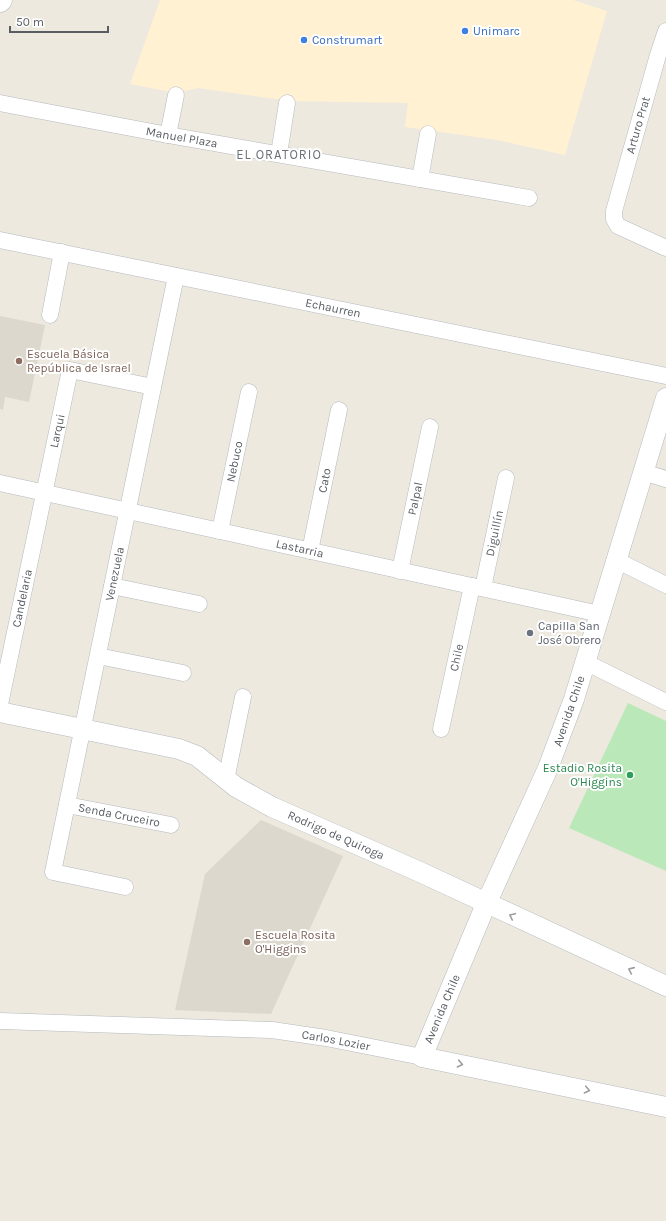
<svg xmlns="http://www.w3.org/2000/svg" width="666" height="1221" font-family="Karla,sans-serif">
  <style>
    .commercial { fill: #fff1d2 }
    .education { fill: #ddd8ce }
    .grass { fill: #bbe8b8 }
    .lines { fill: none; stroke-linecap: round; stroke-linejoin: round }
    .minor-casing { stroke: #b5b9be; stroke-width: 17 }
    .tertiary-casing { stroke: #b5b9be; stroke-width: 21 }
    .secondary-casing { stroke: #b5bac0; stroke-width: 23 }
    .minor { stroke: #fff; stroke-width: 16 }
    .tertiary { stroke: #fff; stroke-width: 20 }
    .secondary { stroke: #fff; stroke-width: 22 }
    .oneway { stroke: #9b9ea1 }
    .shop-dot { fill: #3f7fe0; stroke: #fff; stroke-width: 1.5 }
    .education-dot { fill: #8d6e63; stroke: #fff; stroke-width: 1.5 }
    .worship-dot { fill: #6b7280; stroke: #fff; stroke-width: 1.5 }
    .leisure-dot { fill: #2e9e5b; stroke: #fff; stroke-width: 1.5 }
    .labels { text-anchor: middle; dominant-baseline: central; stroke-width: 4; stroke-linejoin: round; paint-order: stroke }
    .shop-label { font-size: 12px; fill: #366cbe; stroke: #fff; text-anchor: start }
    .street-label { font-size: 12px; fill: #585d62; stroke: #fff }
    .education-label { font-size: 12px; fill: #785e54; stroke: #fff; text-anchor: start }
    .worship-label { font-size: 12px; fill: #5b616d; stroke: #fff; text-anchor: start }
    .leisure-label { font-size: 12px; fill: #27864d; stroke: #fff; text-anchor: end }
    .neighbourhood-label { font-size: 13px; letter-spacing: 1px; fill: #696f74; stroke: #fff }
  </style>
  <rect width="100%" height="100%" fill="#ede9df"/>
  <path class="commercial" d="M160,0H573L607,11L565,155L497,140L405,127L408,103L290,101L198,88L176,93L130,84Z"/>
  <g class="education">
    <path d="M0,316L45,325L29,402L5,397L3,410L0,409Z"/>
    <path d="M261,820L343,856L271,1014L175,1010L205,874Z"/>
  </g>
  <path class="grass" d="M628,703L666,721V871L569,828Z"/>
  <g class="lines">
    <defs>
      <g id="minor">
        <path d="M666,31L658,55L614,211V219L618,226L666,248"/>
        <path id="s1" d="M0,103L168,135L529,198"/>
        <path d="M168,135L176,95"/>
        <path d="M279,154L287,103"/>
        <path d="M420,179L428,134"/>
        <path id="s2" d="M0,240L666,376"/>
        <path d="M50,315L62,252"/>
        <path d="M643,472L666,479"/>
        <path id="s3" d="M0,483L600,614"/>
        <path id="s4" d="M220,531L249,392"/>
        <path id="s5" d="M310,551L339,410"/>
        <path d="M616,560L666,585"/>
        <path id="s6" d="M400,571L430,427"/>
        <path d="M112,586L199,604"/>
        <path id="s7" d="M483,588L506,478"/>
        <path d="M98,656L183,673"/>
        <path d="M585,662L666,702"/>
        <path id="s8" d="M0,704L70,370L153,387"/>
        <path id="s9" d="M441,729L472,586"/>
        <path d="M226,780L243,697"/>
        <path id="s10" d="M67,805L171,825"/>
        <path id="s11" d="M125,887L53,872L176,276"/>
        <path id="s12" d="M0,1021L272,1030L326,1038L422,1057"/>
      </g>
      <g id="tertiary">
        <path d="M666,398L574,699L548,768L486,904L422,1057L666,1107"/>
        <path id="s13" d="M0,712L179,749L197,756L236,787L272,807L420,872L666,986"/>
      </g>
      <path id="secondary" d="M0,1L1,0"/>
    </defs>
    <use href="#minor" class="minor-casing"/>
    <use href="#tertiary" class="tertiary-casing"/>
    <use href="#secondary" class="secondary-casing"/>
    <use href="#minor" class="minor"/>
    <use href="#tertiary" class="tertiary"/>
    <use href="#secondary" class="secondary"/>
  </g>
  <defs><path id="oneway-chevron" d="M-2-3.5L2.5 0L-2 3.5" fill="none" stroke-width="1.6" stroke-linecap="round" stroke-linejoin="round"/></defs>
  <g class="oneway">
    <use href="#oneway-chevron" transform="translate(512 916) rotate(-155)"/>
    <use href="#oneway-chevron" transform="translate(631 970) rotate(-156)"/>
    <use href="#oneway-chevron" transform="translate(460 1064) rotate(12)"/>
    <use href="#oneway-chevron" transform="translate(587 1090) rotate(12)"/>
  </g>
  <g class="shop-dot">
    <circle cx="465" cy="31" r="4"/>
    <circle cx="304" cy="40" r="4"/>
  </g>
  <g class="education-dot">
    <circle cx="19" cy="361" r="4"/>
    <circle cx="247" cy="942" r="4"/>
  </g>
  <circle class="worship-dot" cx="530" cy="633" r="4"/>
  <circle class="leisure-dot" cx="630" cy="775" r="4"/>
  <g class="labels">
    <g class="shop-label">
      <text x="473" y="31">Unimarc</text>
      <text x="312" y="40">Construmart</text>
    </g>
    <g class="street-label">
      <text transform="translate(638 125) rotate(-74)">Arturo Prat</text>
      <text stroke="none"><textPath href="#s1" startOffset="185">Manuel Plaza</textPath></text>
      <text stroke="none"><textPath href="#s2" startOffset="340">Echaurren</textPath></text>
      <text stroke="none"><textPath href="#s8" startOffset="279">Larqui</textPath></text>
      <text stroke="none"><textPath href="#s4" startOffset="71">Nebuco</textPath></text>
      <text stroke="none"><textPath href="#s5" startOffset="72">Cato</textPath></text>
      <text stroke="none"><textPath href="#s6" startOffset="74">Palpal</textPath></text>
      <text stroke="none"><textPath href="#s7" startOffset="56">Diguillín</textPath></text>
      <text stroke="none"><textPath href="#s3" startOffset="307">Lastarria</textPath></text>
      <text stroke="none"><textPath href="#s11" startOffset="378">Venezuela</textPath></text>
      <text stroke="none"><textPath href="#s8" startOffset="108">Candelaria</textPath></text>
      <text stroke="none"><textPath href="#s9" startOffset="73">Chile</textPath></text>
      <text transform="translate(569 711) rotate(-71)">Avenida Chile</text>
      <text stroke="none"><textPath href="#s10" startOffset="53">Senda Cruceiro</textPath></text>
      <text stroke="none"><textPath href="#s13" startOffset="363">Rodrigo de Quiroga</textPath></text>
      <text transform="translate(442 1009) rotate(-67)">Avenida Chile</text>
      <text stroke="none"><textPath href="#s12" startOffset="337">Carlos Lozier</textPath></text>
    </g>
    <g class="education-label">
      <text x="27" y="354">Escuela Básica<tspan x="27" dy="14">República de Israel</tspan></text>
      <text x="255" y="935">Escuela Rosita<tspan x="255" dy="14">O'Higgins</tspan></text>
    </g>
    <g class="worship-label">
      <text x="538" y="626">Capilla San<tspan x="538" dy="14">José Obrero</tspan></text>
    </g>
    <g class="leisure-label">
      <text x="622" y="768">Estadio Rosita<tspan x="622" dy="14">O'Higgins</tspan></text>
    </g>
    <g class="neighbourhood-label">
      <text x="279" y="154">EL ORATORIO</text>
    </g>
  </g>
  <path d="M10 26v6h98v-6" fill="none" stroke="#585d62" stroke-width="2"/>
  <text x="16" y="26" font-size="12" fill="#585d62" stroke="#ffffff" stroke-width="3" paint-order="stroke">50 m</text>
</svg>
